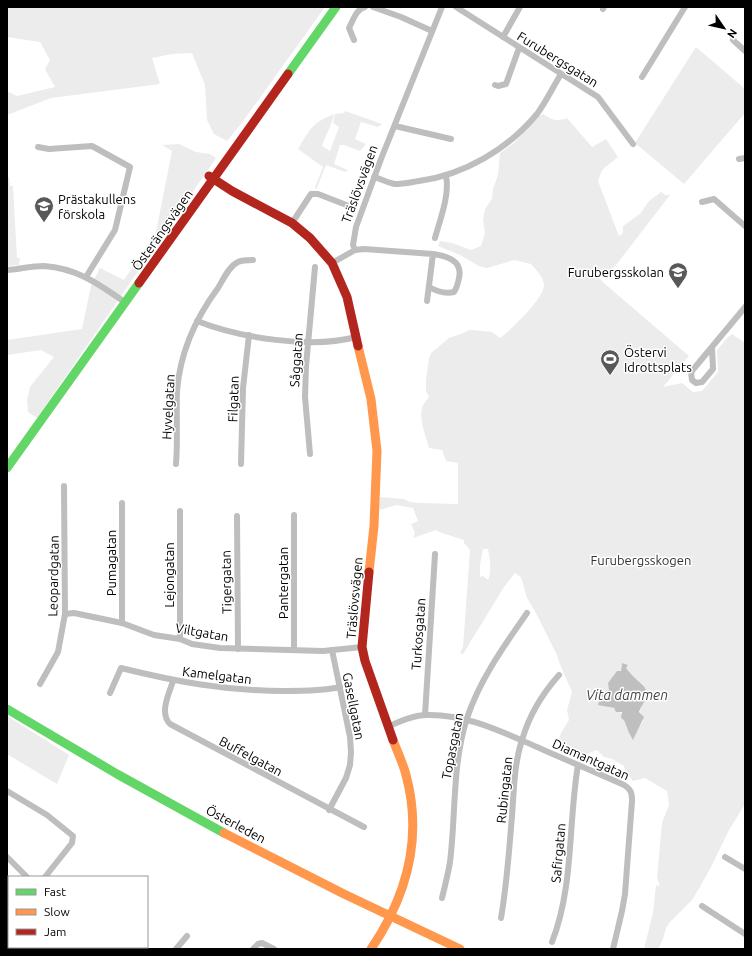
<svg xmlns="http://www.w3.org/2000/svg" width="752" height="956" font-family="Ubuntu,sans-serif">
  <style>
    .green { fill: #ececec; fill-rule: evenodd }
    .water { fill: #bfbfbf }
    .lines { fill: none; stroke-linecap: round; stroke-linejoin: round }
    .street { stroke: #bebebe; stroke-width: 6 }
    .fast { stroke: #63d668; stroke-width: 9 }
    .slow { stroke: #ff974d; stroke-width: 9 }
    .jam { stroke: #b3261e; stroke-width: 9 }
    .labels { text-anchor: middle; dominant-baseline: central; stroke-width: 3; stroke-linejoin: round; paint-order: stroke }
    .street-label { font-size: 13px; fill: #000; stroke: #fff }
    .poi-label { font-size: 13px; fill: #000; stroke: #fff; text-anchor: start }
    .park-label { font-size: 13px; fill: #333; stroke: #fff }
    .water-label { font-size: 14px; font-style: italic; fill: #444; stroke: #fff }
  </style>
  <rect width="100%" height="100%" fill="#fff"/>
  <g class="green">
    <path d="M7,7H325L241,124L227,141L214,134L207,120L205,85L192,53L172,54L152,58L160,84L51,98L7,115V91L17,96L55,87L45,69L50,60L40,42L7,37Z"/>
    <path d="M696,47L745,89V113L684,184L635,143Z"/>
    <path d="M345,111L382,124L378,127L361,122L355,139L366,144L360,151L344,145H340L334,164L348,170L345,172L326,165L316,190L315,187L323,167L298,149C310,129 312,123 334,114C332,125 326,134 322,146L330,151L339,127L333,123L335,114L344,113Z"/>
    <path d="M543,114C553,120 555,122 567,118L592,147L606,139L618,157L602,170L598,181L617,231L619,236L623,233V226L640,214L649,201L661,192L665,195H670L616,265L610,270H590L605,284L689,356L663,387L682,383L693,392L702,391L718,372L717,350L727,338L732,334L745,343V804L729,830L712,865L700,887L692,900L670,922L666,928L663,939L658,949H644L653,913L656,885L660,886L657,878L662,823L669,805L667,791L645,778L633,781L625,771L624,766L612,759L604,757L597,750L582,756L563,754L565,744L559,739L561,733L569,720L567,710L572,692L559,662L557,655L536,613L527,598L521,577L515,573L504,587L463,654L460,653L463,647L470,550L464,543V540L439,532L436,530L413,538L415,533L411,524L418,521L413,508L396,505L380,510L379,505L380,497L404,499L410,502L419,503L458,504V463L446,461L442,450L429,448C426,436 419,421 422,408C423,404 427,400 429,397L426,391V380L429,359L431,353L449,338L461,334L469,330H473L492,332L500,338C511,330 544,298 544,285C544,277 535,269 531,264L514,260L487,268L479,266L460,255L438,246L440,241L452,243L471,250L481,246L485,233L483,219L485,209L492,199L493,189L498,175L500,153L514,143L539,116ZM483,549H488C490,559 492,570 488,580L483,576L480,577V565ZM622,663L628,665L626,668L637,680L643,684L646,699C639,708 639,710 643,721L638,729L633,739C622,726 629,709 607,707L602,692L609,690L621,671Z"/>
    <path d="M179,144L196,152L210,154L216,158L37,418L28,412L27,400L30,387L54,357L41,350L7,355V340L82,329L91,286L100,268L124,280L156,232L172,151L162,145Z"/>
    <path d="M9,177L10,186H13L17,258H20L19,265L7,266V179Z"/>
    <path d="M7,716L69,755L57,784L7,754Z"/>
    <path d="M8,919H9V947H38L36,949H7Z"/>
  </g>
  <path class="water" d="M622,663L628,665L626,668C629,672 633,676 637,680C643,685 648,688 646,698C645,702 641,706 639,712L644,717L633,740L629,733L624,720L621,718L622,712H616L614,708L598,705L602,692L609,690L608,683L617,671H621Z"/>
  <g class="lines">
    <g class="street">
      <path d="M373,7L401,17L432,31"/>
      <path d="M456,7L598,97L633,144"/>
      <path d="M603,9L604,7"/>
      <path d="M503,37L520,7"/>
      <path d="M354,40L349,28C353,21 356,9 365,7"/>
      <path d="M733,40L745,51"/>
      <path d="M642,77L685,7"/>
      <path d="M495,85L498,86L506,84L519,48"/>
      <path d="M395,126L451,139"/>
      <path d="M38,147L49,149L92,146L130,167L115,230L86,277"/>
      <path d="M739,159L745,158"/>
      <path d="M374,177C381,179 388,183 395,184C403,184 412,182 419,181C464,175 508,149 537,114C546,102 553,87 561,74"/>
      <path d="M702,202L714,199L745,226"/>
      <path d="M292,223L311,194H318L349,206"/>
      <path d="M435,238C440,220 450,194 446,176"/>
      <path d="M355,250L364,249L433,254L427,301"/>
      <path d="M332,263L355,250L353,245L356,227L381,159L442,7"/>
      <path d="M7,270C19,269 32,266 44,266C77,268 100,285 126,303"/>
      <path d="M429,287C436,291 445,294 454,292C457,288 458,283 459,278C463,260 446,256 433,254"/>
      <path d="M197,321C240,338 311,349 356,337"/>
      <path d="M712,347L713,369L702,382L696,383L692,380L691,372L741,312L745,307"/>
      <path d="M310,454L305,397L306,366L315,267"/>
      <path d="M176,464C178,440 176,416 177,391C180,353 195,319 218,288C223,280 229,266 238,262C242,260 248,260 253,260"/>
      <path d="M241,464L243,388L249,335"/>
      <path d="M180,511V639"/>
      <path d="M294,515V650"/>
      <path d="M237,516L238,649"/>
      <path d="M65,614L74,613L122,623L154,635L180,639L192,644L220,648L323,651L362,647"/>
      <path d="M122,623V503"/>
      <path d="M173,681C169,694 159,713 170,724L364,827"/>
      <path d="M40,684L58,652L65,614L64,486"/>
      <path d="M110,693L121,668C177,682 227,691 285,691C303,691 322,691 340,687"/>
      <path d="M425,715L435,554"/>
      <path d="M389,726C401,721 414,715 427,715C466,714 502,732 537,747C566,760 595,772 624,785C631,789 632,793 632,801L625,894L622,911L613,949"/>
      <path d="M7,791L47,815L73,836L72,843L45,877"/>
      <path d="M329,810L346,778L350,765L351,752L350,737L332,650"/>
      <path d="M7,857L27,877"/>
      <path d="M725,857L745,869"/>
      <path d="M442,898C445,886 448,874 450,862C456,814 452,765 467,718C480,679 504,646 527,613"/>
      <path d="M702,906L745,934"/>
      <path d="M7,909L9,911"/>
      <path d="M501,918C507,884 509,850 512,816C514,791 514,764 522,740C529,716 542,694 559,675"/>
      <path d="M552,942C574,886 568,824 578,765"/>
      <path d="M45,947L47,949"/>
      <path d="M93,947L95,949"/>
      <path d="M176,949L187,936"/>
      <path d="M253,949L258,944L262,943L274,949"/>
    </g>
    <g class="fast">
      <path d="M288,74L336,7"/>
      <path d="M7,468L139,283"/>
      <path d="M7,709L117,774L224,833"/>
    </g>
    <g class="slow">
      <path d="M358,346L371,399L377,451L374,526L369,572"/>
      <path d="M224,833L344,894L460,949"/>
      <path d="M371,949C407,896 423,838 406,775C403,763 397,751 393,740"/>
    </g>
    <g class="jam">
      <path d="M209,176L232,191L292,223L310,238L332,263L347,297L358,346"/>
      <path d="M139,283L288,74"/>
      <path d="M369,572L362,647L365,661L393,740"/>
    </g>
  </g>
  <defs>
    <symbol id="school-pin" viewBox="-11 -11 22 30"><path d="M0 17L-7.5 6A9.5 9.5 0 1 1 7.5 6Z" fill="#595959" stroke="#fff"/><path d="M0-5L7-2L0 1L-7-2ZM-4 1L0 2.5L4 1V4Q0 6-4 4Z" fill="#fff"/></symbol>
    <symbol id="stadium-pin" viewBox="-11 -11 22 30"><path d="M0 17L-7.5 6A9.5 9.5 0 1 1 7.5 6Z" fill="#595959" stroke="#fff"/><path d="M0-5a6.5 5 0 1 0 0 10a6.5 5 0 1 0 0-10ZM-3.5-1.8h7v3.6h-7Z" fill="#fff"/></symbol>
  </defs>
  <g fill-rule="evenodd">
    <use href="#school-pin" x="33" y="195" width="22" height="30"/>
    <use href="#school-pin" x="667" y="261" width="22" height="30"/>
    <use href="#stadium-pin" x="599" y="348" width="22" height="30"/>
  </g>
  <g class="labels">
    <g class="street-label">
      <text transform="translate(558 59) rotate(32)">Furubergsgatan</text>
      <text transform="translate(359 184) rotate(-70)">Träslövsvägen</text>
      <text transform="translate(162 230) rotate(-55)">Österängsvägen</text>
      <text transform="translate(296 360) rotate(-86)">Såggatan</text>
      <text transform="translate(233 399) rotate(-88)">Filgatan</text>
      <text transform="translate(168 407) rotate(-87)">Hyvelgatan</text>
      <text transform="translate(111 563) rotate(-90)">Pumagatan</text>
      <text transform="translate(169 575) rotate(-90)">Lejongatan</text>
      <text transform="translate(53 576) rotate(-89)">Leopardgatan</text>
      <text transform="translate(226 582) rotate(-91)">Tigergatan</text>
      <text transform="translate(283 583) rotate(-90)">Pantergatan</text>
      <text transform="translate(354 598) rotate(-85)">Träslövsvägen</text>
      <text transform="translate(202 632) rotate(10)">Viltgatan</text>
      <text transform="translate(418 634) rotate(-86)">Turkosgatan</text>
      <text transform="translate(217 675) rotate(7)">Kamelgatan</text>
      <text transform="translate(354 706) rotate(79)">Gasellgatan</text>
      <text transform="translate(452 746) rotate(-79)">Topasgatan</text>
      <text transform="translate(251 756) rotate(28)">Buffelgatan</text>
      <text transform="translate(591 759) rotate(24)">Diamantgatan</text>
      <text transform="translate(504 790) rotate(-84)">Rubingatan</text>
      <text transform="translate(236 824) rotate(28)">Österleden</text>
      <text transform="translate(558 853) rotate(-85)">Safirgatan</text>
    </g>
    <g class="poi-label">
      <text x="58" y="199">Prästakullens<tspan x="58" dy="15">förskola</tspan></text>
      <text x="664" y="272" text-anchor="end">Furubergsskolan</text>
      <text x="624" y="352">Östervi<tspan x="624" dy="15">Idrottsplats</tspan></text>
    </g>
    <g class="park-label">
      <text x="641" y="560">Furubergsskogen</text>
    </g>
    <g class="water-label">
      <text x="627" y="695">Vita dammen</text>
    </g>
  </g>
  <rect width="752" height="956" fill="none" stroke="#000000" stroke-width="16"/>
  <rect x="8" y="876" width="140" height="72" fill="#ffffff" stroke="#999999"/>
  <rect x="16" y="889" width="20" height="6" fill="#63d668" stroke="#999999"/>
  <text x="44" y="896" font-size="12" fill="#000000">Fast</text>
  <rect x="16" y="909" width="20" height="6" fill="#ff974d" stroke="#999999"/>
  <text x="44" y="916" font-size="12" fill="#000000">Slow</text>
  <rect x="16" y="929" width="20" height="6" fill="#b3261e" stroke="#999999"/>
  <text x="44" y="936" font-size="12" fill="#000000">Jam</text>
  <g transform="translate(724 28) rotate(124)" stroke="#ffffff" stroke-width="3" paint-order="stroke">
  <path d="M0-3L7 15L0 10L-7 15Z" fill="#000000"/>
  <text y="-6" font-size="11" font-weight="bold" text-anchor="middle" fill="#000000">N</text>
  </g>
</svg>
